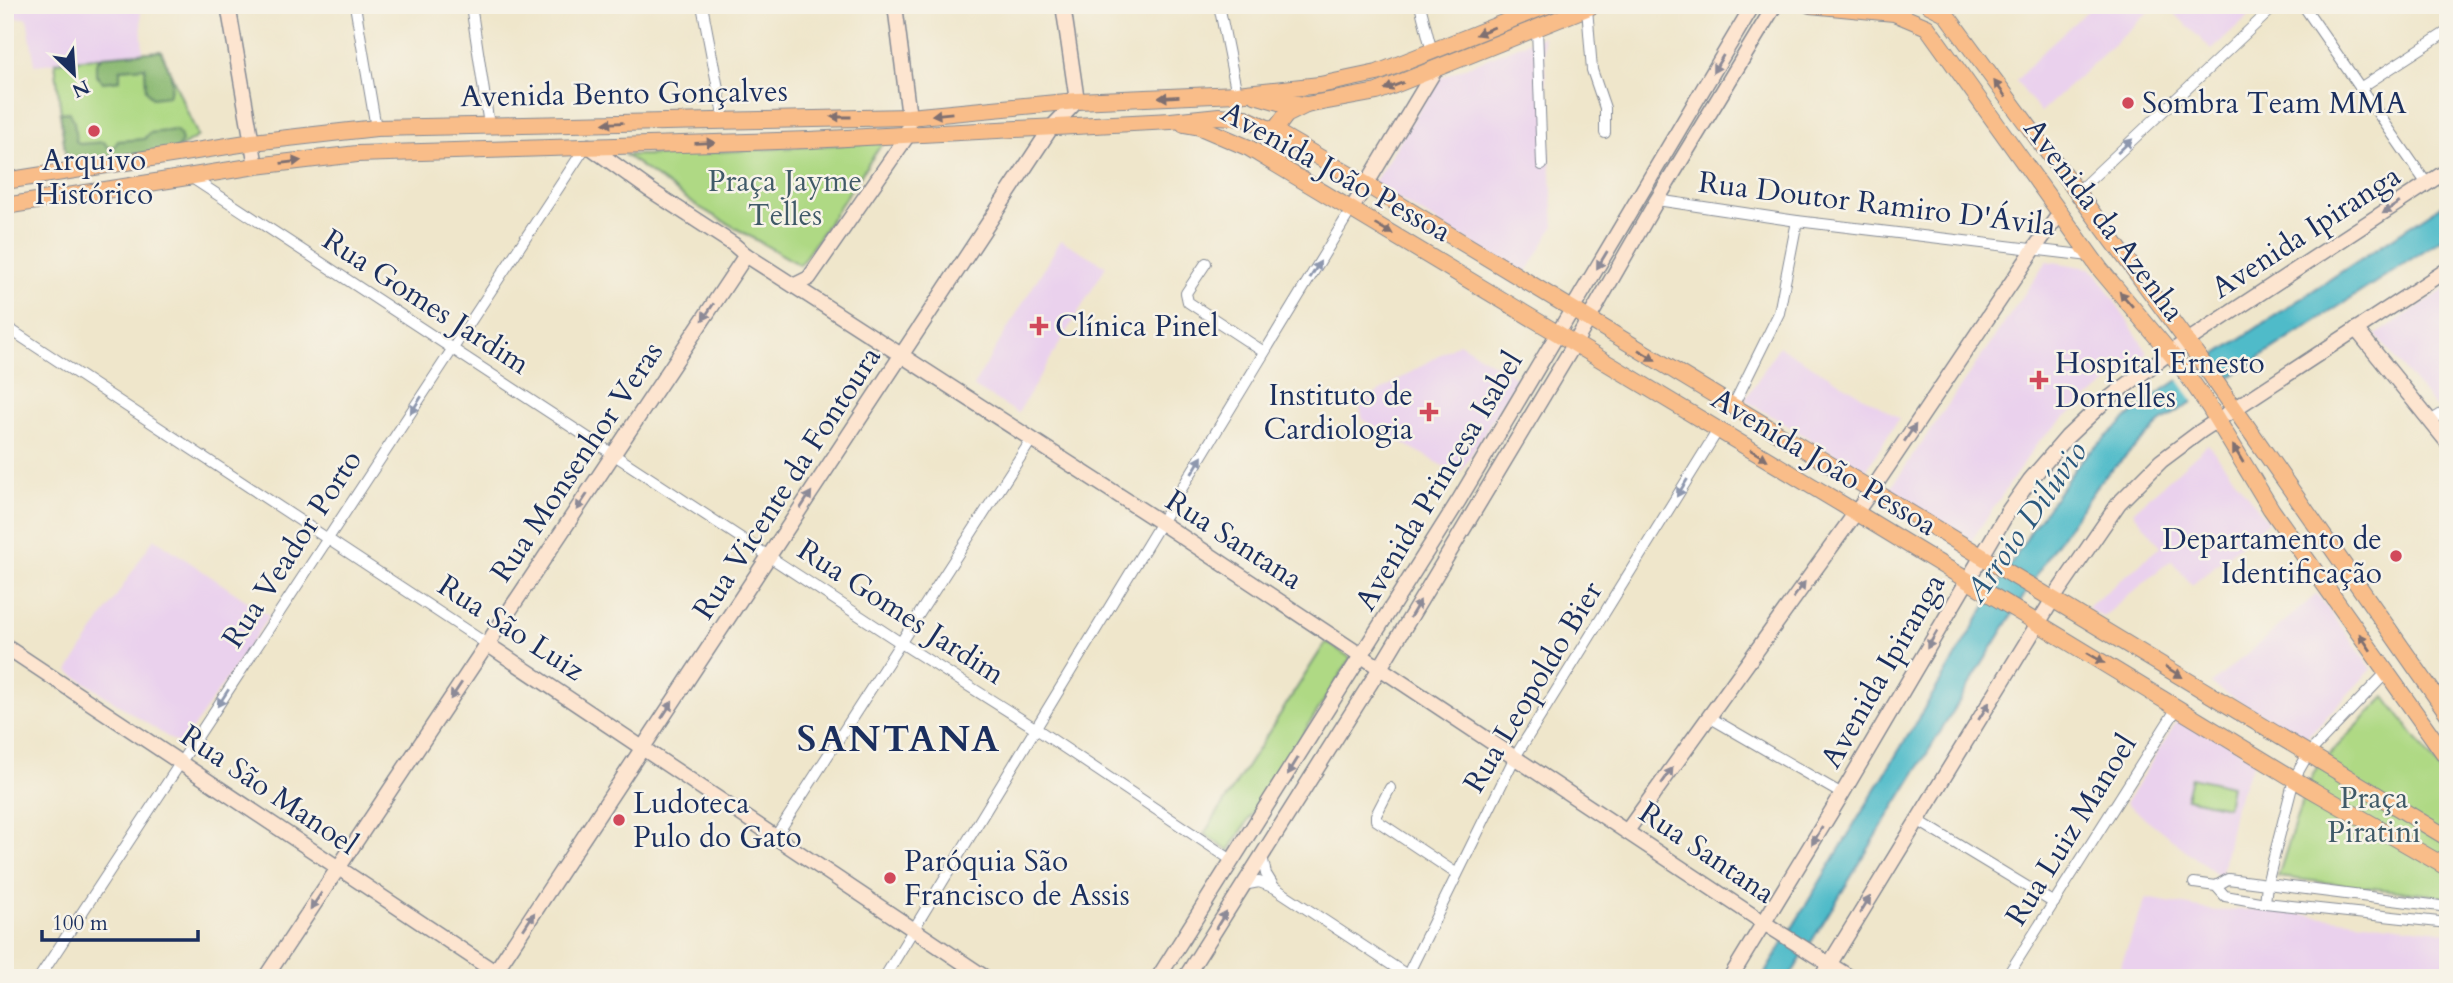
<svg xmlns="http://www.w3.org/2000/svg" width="2453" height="983" font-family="Cardo,serif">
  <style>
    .built { fill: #ead1ed }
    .green { fill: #afd984; stroke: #658471; stroke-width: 2 }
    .forest { fill: #8bb972; stroke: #537468; stroke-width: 2 }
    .water { fill: #4fbbc9; stroke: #357594; stroke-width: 2 }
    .pier { fill: #efe6cb }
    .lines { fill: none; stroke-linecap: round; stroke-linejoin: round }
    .street-casing { stroke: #858a94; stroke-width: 12 }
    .secondary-casing { stroke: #858a94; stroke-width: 17 }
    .primary-casing { stroke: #858a94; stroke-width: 18 }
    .street { stroke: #fff; stroke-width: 10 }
    .secondary { stroke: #fde5d0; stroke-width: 14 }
    .primary { stroke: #f9bd89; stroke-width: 16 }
    .oneway { fill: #7f6f71 }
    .oneway2 { fill: #8c8a97 }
    .oneway3 { fill: #8d97ae }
    .poi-dot { fill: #d1495b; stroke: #f7f3e8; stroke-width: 2.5 }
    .labels { text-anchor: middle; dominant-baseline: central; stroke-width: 5; stroke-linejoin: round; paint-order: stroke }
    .street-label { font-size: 30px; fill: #1b2f5e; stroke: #f7f3e8 }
    .poi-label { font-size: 30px; fill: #1b2f5e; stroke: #f7f3e8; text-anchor: start }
    .park-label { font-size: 30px; fill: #405a68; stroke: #f7f3e8 }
    .water-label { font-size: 32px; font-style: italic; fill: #2b597e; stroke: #f7f3e8 }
    .district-label { font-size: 37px; font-weight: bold; letter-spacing: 2px; fill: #1b2f5e; stroke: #f7f3e8 }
  </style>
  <rect width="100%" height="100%" fill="#f7f3e8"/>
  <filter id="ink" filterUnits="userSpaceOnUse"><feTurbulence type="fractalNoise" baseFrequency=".0143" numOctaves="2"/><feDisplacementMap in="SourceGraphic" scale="14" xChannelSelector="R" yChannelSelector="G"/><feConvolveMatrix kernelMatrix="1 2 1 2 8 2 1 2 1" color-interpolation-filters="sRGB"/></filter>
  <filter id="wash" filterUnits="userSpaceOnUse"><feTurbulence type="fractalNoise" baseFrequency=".00686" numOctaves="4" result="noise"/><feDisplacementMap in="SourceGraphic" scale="28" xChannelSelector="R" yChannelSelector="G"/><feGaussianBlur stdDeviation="1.57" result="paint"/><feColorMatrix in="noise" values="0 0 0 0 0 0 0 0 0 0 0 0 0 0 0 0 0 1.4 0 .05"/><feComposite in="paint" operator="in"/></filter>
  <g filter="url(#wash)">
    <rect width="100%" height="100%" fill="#efe6cb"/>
    <g class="built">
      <path d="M5,5H140L143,53L35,65L27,18H5Z"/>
      <path d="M2094,5H2156L2041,112L2016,81L2045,49Z"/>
      <path d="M2166,5H2261L2212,50Z"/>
      <path d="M1543,36L1554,226L1525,275L1373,184L1439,78Z"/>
      <path d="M1061,240L1106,266L1018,413L973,386Z"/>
      <path d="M2047,261L2089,268L2097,274L2148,353L2077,407L2038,442L1971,541L1890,489Z"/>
      <path d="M2448,287V398L2435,407L2376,335Z"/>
      <path d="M1459,343L1517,378L1459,475L1363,420L1359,404Z"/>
      <path d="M1779,346L1899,418L1865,472L1745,400Z"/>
      <path d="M2208,444L2268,522L2192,585L2171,560L2103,617L2087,608L2161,546L2133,512Z"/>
      <path d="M154,538L269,616L181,746L68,671Z"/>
      <path d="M2317,594L2372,669L2304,740L2211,684Z"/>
      <path d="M2180,716L2255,759L2235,805L2221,878L2126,803Z"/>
      <path d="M2146,898L2216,911L2256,909L2448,932V978H2116Z"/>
    </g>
    <g class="green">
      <path d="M161,51L198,136L176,150L67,165L55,62Z"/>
      <path d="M883,142L800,265L697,206L625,155H664Z"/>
      <path d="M1326,642L1351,658L1229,851L1204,834Z"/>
      <path d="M2385,697L2448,781V897L2278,877L2306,788L2317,767Z"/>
      <path d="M2191,777L2231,786L2227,807L2186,798Z"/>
    </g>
    <g class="forest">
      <path d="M161,51C168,68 177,79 168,96L152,98L146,90L145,67L120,69V80L103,82L96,75V63L103,56Z"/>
      <path d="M69,112L74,122L76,141L80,144L104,142L108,147H114L118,141L144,139L149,133L175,130L180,134L182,141L176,150L67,165L60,113Z"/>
    </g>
    <path class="water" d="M2448,201V235L2160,423L2101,480L2054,547L1789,978H1762L2031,531L2081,460L2145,402Z"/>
    <path class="pier" d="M2211,354L2230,381L2195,404L2176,377Z"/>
  </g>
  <g filter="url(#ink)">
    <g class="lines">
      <defs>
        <g id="street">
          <path d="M355,5L376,128"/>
          <path d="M471,5L489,125"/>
          <path d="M702,5L724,120"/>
          <path d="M1219,5L1237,94"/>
          <path d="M1420,5L1432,52"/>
          <path d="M2303,5L2427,184"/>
          <path d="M1587,8L1592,70L1605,108V133"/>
          <path d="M1537,28L1542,165"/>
          <path d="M2360,88L2448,31"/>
          <path d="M189,176L901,643L1035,728L1233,861"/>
          <path d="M2076,193L2276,5"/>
          <path d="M1657,200L1797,221L2090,256"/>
          <path d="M1206,263L1186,293L1188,302L1264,352"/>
          <path d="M5,326L487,644"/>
          <path d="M1733,406L1779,313L1797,221"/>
          <path d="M2430,421L2448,410"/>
          <path d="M1709,717L1842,794"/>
          <path d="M1390,788L1376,815V820L1457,874"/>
          <path d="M1917,820L2054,903"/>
          <path d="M776,836L1032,439"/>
          <path d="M1262,856L1266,874L1274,887"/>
          <path d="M2194,883L2216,886L2225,896L2265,903L2448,923"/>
          <path d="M1243,885L1259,882L1275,888L1410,977"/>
          <path d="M2216,886L2228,879L2448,907"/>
          <path d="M2265,903L2267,884L2294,779L2308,754L2386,673"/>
          <path d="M5,976L7,978"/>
          <path d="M39,978L586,146"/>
          <path d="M884,978L1351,210"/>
          <path d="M1406,978L1515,757L1718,430"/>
          <path d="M2006,978L2177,708"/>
        </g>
        <g id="secondary">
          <path d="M228,5L256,166"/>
          <path d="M589,146L650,190L733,244L746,255L1157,520L1764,923L1851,978"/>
          <path d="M1351,210L1435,70"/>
          <path d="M795,285L809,278L908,135L909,117L895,5"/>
          <path d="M2356,329L2448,443"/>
          <path d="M487,644L986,978"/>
          <path d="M5,646L495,972"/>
          <path d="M1627,831L1872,490L2034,249L2060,213"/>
          <path d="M265,978L746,255"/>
          <path d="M491,978L1051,128L1077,101L1063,5"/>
          <path d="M1158,978L1459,500L1753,5"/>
          <path d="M1185,978L1380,668L1575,343L1657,200L1775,5"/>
          <path d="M1730,978L1842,794L2009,510L2030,480L2067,437L2104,402L2169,353L2448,170"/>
          <path d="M1821,978L2053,599L2119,503L2161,461L2201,431L2448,269"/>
        </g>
        <g id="primary">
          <path d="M1810,5L1894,13L1927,27L2100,269L2181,366L2210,408L2271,509L2448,759"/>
          <path d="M1929,5L1945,13L2197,355L2448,714"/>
          <path d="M1255,95L1279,102L1306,105L1377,92L1594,5"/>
          <path d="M1184,124L1200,127L1249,148L1855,512L2307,787L2448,868"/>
          <path d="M1274,131L1286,115L1306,105"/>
          <path d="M5,181L253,142L376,128L909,117L1077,101L1237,94L1320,85L1377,73L1548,5"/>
          <path d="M5,206L256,166L357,154L809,140L1171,121L1219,116L1245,118L1274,131L1367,185L2448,838"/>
        </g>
      </defs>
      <use href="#street" class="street-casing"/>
      <use href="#secondary" class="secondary-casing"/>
      <use href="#primary" class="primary-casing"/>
      <use href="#street" class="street"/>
      <use href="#secondary" class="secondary"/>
      <use href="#primary" class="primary"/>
    </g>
    <defs><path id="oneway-solid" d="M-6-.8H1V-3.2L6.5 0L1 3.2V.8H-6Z" transform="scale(1.75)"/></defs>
    <g class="oneway">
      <use href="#oneway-solid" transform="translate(1485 31) rotate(158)"/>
      <use href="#oneway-solid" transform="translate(1394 86) rotate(159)"/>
      <use href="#oneway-solid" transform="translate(2000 89) rotate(-126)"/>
      <use href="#oneway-solid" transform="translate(1169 97) rotate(177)"/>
      <use href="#oneway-solid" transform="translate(942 114) rotate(174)"/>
      <use href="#oneway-solid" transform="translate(841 117) rotate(180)"/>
      <use href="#oneway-solid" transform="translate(613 123) rotate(178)"/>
      <use href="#oneway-solid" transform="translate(705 143) rotate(-2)"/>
      <use href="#oneway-solid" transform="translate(291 162) rotate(-7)"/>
      <use href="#oneway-solid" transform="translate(1384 229) rotate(30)"/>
      <use href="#oneway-solid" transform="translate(2126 299) rotate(-131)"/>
      <use href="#oneway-solid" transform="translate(1647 355) rotate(31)"/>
      <use href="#oneway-solid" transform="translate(2238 454) rotate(-121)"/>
      <use href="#oneway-solid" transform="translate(1759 455) rotate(31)"/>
      <use href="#oneway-solid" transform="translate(2365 642) rotate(-124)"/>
      <use href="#oneway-solid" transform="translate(2096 658) rotate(31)"/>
      <use href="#oneway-solid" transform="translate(2174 672) rotate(32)"/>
    </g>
    <g class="oneway2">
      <use href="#oneway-solid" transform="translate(1718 64) rotate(121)"/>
      <use href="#oneway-solid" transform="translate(2391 208) rotate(147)"/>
      <use href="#oneway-solid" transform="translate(1602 260) rotate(121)"/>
      <use href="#oneway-solid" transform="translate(708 312) rotate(124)"/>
      <use href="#oneway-solid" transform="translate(1910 433) rotate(-56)"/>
      <use href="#oneway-solid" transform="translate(806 500) rotate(-57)"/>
      <use href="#oneway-solid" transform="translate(582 502) rotate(124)"/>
      <use href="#oneway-solid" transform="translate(1799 590) rotate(-54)"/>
      <use href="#oneway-solid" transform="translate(1415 609) rotate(-59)"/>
      <use href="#oneway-solid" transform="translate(1932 640) rotate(120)"/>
      <use href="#oneway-solid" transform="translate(456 691) rotate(124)"/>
      <use href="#oneway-solid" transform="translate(667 710) rotate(-57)"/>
      <use href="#oneway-solid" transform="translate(1984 711) rotate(-58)"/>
      <use href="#oneway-solid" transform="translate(1293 766) rotate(122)"/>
      <use href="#oneway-solid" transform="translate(1667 776) rotate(-55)"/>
      <use href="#oneway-solid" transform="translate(1817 836) rotate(121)"/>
      <use href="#oneway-solid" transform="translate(316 901) rotate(124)"/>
      <use href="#oneway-solid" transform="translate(1865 905) rotate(-58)"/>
      <use href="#oneway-solid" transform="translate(1221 920) rotate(-58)"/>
      <use href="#oneway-solid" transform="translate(529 921) rotate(-57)"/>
    </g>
    <g class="oneway3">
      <use href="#oneway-solid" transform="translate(2125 146) rotate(-43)"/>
      <use href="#oneway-solid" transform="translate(1315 270) rotate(-58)"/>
      <use href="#oneway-solid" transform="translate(416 405) rotate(123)"/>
      <use href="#oneway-solid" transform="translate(1197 465) rotate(-59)"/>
      <use href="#oneway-solid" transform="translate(1682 488) rotate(122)"/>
      <use href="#oneway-solid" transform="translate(223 698) rotate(123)"/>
    </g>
  </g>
  <g class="poi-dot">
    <circle cx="2128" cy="103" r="7"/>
    <circle cx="94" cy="131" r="7"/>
    <path d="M1035.5 315.5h7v7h7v7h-7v7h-7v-7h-7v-7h7z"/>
    <path d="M2035.5 369.5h7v7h7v7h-7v7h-7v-7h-7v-7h7z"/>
    <path d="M1425.5 401.5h7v7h7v7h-7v7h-7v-7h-7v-7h7z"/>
    <circle cx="2396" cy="556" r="7"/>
    <circle cx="619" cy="820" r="7"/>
    <circle cx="890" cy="878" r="7"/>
  </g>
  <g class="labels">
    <g class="street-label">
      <text transform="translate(624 94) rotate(-1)">Avenida Bento Gonçalves</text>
      <text transform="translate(1336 172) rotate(29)">Avenida João Pessoa</text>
      <text transform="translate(1877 204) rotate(7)">Rua Doutor Ramiro D'Ávila</text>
      <text transform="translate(2104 220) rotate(53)">Avenida da Azenha</text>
      <text transform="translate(2306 232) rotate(-33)">Avenida Ipiranga</text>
      <text transform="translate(426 302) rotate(33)">Rua Gomes Jardim</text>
      <text transform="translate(577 462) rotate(-56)">Rua Monsenhor Veras</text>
      <text transform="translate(1824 462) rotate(31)">Avenida João Pessoa</text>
      <text transform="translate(1439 481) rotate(-59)">Avenida Princesa Isabel</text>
      <text transform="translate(787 483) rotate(-57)">Rua Vicente da Fontoura</text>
      <text transform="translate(1234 540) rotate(33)">Rua Santana</text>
      <text transform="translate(292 549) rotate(-57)">Rua Veador Porto</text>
      <text transform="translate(901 612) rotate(33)">Rua Gomes Jardim</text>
      <text transform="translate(511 628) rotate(33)">Rua São Luiz</text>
      <text transform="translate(1883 671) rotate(-60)">Avenida Ipiranga</text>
      <text transform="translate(1533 687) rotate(-59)">Rua Leopoldo Bier</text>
      <text transform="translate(269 790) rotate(34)">Rua São Manoel</text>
      <text transform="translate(2071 830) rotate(-58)">Rua Luiz Manoel</text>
      <text transform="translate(1707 853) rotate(34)">Rua Santana</text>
    </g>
    <g class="poi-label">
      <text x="2142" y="103">Sombra Team MMA</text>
      <text x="94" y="160" text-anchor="middle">Arquivo<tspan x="94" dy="34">Histórico</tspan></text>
      <text x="1055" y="326">Clínica Pinel</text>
      <text x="2055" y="363">Hospital Ernesto<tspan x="2055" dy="34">Dornelles</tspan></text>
      <text x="1413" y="395" text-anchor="end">Instituto de<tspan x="1413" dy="34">Cardiologia</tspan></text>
      <text x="2382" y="539" text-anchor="end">Departamento de<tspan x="2382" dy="34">Identificação</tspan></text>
      <text x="633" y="803">Ludoteca<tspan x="633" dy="34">Pulo do Gato</tspan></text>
      <text x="904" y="861">Paróquia São<tspan x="904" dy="34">Francisco de Assis</tspan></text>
    </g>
    <g class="park-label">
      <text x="785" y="181">Praça Jayme<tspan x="785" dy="34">Telles</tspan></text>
      <text x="2374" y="798">Praça<tspan x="2374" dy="34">Piratini</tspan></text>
    </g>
    <g class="water-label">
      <text transform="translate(2026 522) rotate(-55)">Arroio Dilúvio</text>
    </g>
    <g class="district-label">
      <text x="899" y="739">SANTANA</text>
    </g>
  </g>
  <rect width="2453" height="983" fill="none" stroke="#f7f3e8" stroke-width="28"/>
  <g transform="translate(74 74) rotate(155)" stroke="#f7f3e8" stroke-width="5" paint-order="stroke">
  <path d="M0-5L12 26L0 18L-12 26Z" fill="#1b2f5e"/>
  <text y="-10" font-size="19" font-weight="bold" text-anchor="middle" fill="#1b2f5e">N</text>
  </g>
  <path d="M42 930v10h156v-10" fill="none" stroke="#1b2f5e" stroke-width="3.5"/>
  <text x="52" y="930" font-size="21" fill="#1b2f5e" stroke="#f7f3e8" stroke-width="5" paint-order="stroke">100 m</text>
</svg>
